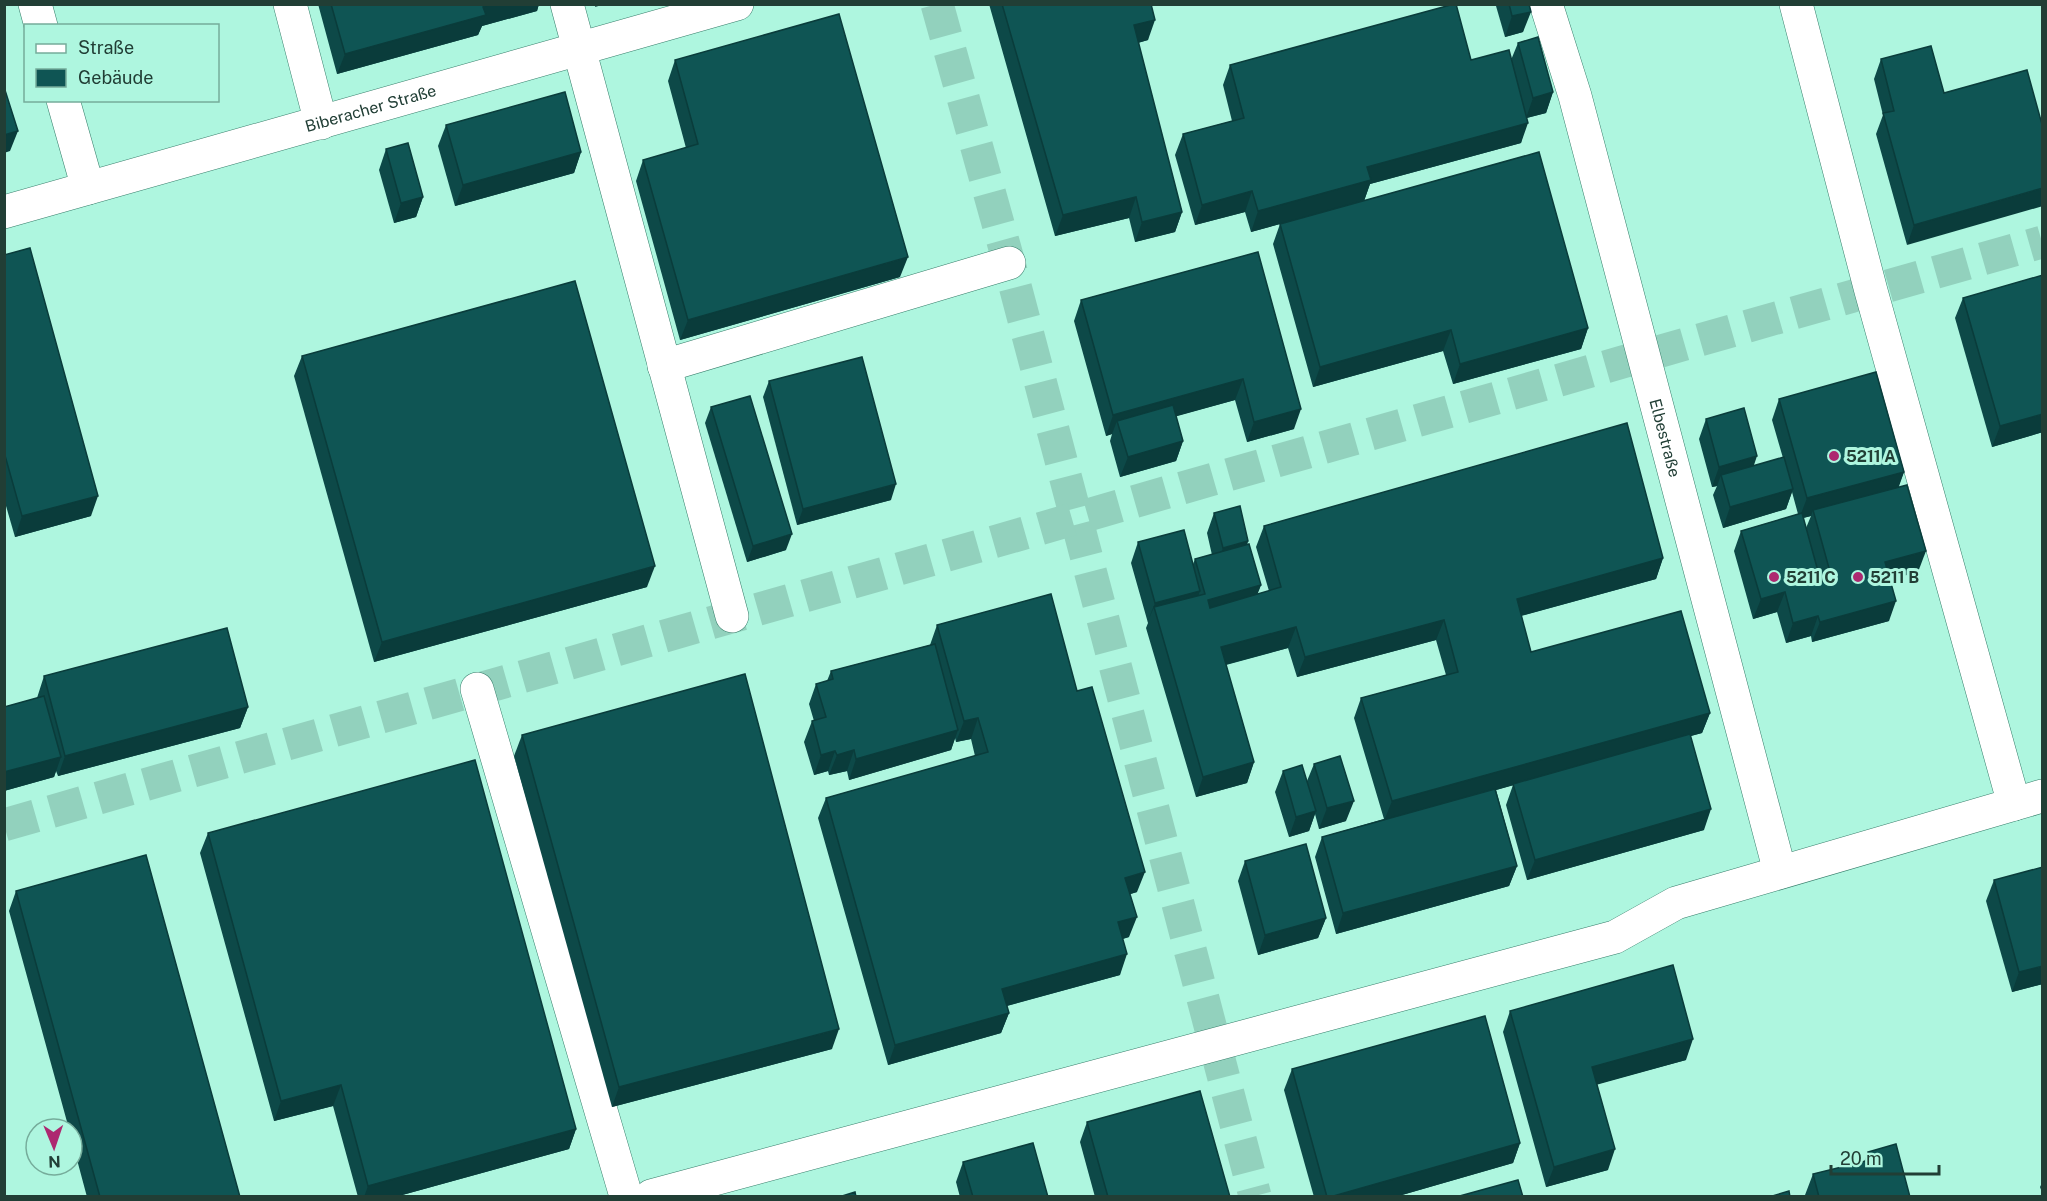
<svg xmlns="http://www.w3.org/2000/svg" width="2047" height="1201" font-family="'Public Sans',sans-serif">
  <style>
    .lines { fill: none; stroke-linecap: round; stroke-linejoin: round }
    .minor-tunnel { stroke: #92d1bd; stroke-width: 33; stroke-dasharray: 33 16; stroke-linecap: butt }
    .minor-casing { stroke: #367d6a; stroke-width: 34 }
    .minor { stroke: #fff; stroke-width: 33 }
    .wall { fill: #0d4948; fill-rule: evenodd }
    .shaded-wall { fill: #0a3c3b }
    .building { fill: #0f5554; stroke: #0a3c3b; stroke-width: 1.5 }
    .poi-dot { fill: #ad2870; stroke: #aef6df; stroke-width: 2 }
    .labels { text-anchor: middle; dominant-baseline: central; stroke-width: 6; stroke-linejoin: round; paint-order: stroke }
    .street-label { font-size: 16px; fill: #213e35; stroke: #aef6df }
    .poi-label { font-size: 16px; font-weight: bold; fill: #213e35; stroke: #aef6df; text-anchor: start }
  </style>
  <rect width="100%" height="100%" fill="#aef6df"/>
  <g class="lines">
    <g class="minor-tunnel">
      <path d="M937,4L1009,263L1255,1196"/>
      <path d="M4,825L2042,242"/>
    </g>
    <defs>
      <g id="minor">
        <path d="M35,4L41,26"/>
        <path d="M290,4L321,123"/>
        <path d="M567,4L732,616"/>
        <path id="s1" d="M1546,4L1575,96L1780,872"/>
        <path d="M1796,4L1871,291L2014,804"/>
        <path d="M63,100L88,188"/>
        <path id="s2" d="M4,212L737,4"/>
        <path d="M664,366L1009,263"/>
        <path d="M477,689L626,1196"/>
        <path d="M651,1196L1615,937L1676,903L2042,796"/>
      </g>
    </defs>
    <use href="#minor" class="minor-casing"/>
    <use href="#minor" class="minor"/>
  </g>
  <g class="wall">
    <path d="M318,4H539L537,11L482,26L478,35L337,74Z"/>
    <path d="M989,4H1151L1148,40L1138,43L1182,212L1175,232L1135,242L1129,218L1055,236Z"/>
    <path d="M1496,4H1529L1523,32L1505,37L1496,6Z"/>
    <path d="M1518,43L1553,92L1546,113L1527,118L1521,143L1370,184L1364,201L1588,328L1581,349L1453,384L1443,351L1313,387L1273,244L1280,224L1323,212L1251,232L1245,212L1195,225L1175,155L1183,134L1232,121L1223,85L1230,65L1511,60Z"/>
    <path d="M1881,59L1944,93L2027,70L1907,245L1876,134L1883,115L1874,79Z"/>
    <path d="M675,60L900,277L680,340L636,181L643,160L686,148L668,81Z"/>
    <path d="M446,125L581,152L574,173L455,206L438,146Z"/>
    <path d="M386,149L423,197L416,217L394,223L379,170Z"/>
    <path d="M1258,252L1294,429L1247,442L1235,400L1176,416L1183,441L1176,461L1120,477L1110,441L1112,434L1106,436L1074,321L1081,300Z"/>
    <path d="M4,255L91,516L15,537L4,499Z"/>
    <path d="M1963,298L2043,432L1992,447L1955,318Z"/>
    <path d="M302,356L647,587L374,662L294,376Z"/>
    <path d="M769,381L891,500L797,525L763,397Z"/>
    <path d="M1779,399L1904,472L1898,487L1918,572L1890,579L1889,621L1812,642L1811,636L1786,643L1777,612L1753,619L1734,551L1741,531L1798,514L1792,492L1786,509L1723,528L1713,495L1717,486L1712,487L1699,439L1706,419L1754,466L1783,458L1772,420ZM1811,516L1806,528L1803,518Z"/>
    <path d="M711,407L786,550L747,562L705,423Z"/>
    <path d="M1214,513L1248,541L1247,545L1261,585L1257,594L1269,591L1256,547L1264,526L1663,558L1656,579L1521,616L1531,652L1710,713L1702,733L1690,736L1704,830L1527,880L1506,805L1513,785L1496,790L1517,866L1509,886L1336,934L1315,857L1322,837L1384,819L1354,718L1361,698L1446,675L1436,640L1297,677L1288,648L1226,665L1254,762L1247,783L1196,797L1146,628L1148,623L1131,563L1138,542L1193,564L1195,559L1212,555L1207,533Z"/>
    <path d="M937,625L1077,691L1137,892L1130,894L1129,937L1123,939L1120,975L1007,1006L1009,1013L1001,1033L888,1065L818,818L826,798L975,756L971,739L956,742L955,738L951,750L849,780L847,771L829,775L828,771L814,775L804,742L812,721H814L809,704L816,684L827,681L831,671L930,645Z"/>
    <path d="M44,676L248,707L240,728L58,776L56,771L54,777L4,791V707L37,698Z"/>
    <path d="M522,735L832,1049L612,1107L514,756Z"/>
    <path d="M1314,764L1346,821L1319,829L1315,814L1309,831L1289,837L1275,792L1283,771L1307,781Z"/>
    <path d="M208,833L576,1129L569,1149L395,1197H358L333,1106L274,1121L200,853Z"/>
    <path d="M1245,861L1326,918L1318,938L1258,955L1238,881Z"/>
    <path d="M1994,880L2043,984L2012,992L1986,901Z"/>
    <path d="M16,891L240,1197H87L72,1141V1129H69L9,911Z"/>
    <path d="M1510,1011L1686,1060L1597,1084L1608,1170L1546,1187L1503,1032Z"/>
    <path d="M1292,1069L1520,1143L1513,1163L1395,1197H1314L1284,1090Z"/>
    <path d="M1087,1122L1230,1197H1095L1080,1142Z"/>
    <path d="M1868,1152L1910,1197H1806L1805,1195L1813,1174L1864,1162Z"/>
    <path d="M963,1162L1048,1197H960L956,1182Z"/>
    <path d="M2043,1181V1195L2040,1187Z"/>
  </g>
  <g class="shaded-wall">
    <path d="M492,4H539L537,11L482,26L478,35L337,74L345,54Z"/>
    <path d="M596,4H605L595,7Z"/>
    <path d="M1531,12L1523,32L1505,37L1512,16Z"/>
    <path d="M1155,20L1148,40L1126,46L1134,25Z"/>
    <path d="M1553,92L1546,113L1526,118L1533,98Z"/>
    <path d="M1528,123L1521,143L1370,184L1364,201L1251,232L1258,211L1367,167Z"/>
    <path d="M18,131L10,151L4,153V135Z"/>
    <path d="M581,152L574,173L455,206L463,185Z"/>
    <path d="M2043,188V206L1907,245L1914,225Z"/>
    <path d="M1252,191L1245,212L1195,225L1202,205Z"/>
    <path d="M423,197L416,217L394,223L401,203Z"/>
    <path d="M1136,197L1129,218L1055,236L1063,215Z"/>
    <path d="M1182,212L1175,232L1135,242L1142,222Z"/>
    <path d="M908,257L900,277L680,340L688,320Z"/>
    <path d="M1588,328L1581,349L1453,384L1460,364Z"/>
    <path d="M1451,330L1443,351L1313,387L1320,367Z"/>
    <path d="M1243,379L1235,400L1120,432L1117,421L1112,434L1106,436L1113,415Z"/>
    <path d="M1301,409L1294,429L1247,442L1254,422Z"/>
    <path d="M2043,414V432L1992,447L2000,426Z"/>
    <path d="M1183,441L1176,461L1120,477L1128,457Z"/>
    <path d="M1757,456L1750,477L1721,475L1717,486L1712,487L1719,467Z"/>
    <path d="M1904,472L1897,492L1813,510L1811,516L1799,519L1807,498Z"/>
    <path d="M896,484L891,500L797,525L803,509Z"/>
    <path d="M1793,489L1786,509L1723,528L1730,507Z"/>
    <path d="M98,496L91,516L15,537L22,516Z"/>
    <path d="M792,534L786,550L747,562L753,546Z"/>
    <path d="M1248,541L1241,562L1215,568L1223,548Z"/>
    <path d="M1926,551L1918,572L1878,583L1885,562Z"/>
    <path d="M1663,558L1656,579L1509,619L1517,599Z"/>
    <path d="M655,566L647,587L374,662L382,642Z"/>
    <path d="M1261,585L1253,606L1200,621L1208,600Z"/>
    <path d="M1200,591L1193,611L1154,607L1147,623L1155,603Z"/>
    <path d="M1785,592L1777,612L1753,619L1761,599Z"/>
    <path d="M1896,601L1889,621L1812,642L1820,622Z"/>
    <path d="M1818,616L1811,636L1786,643L1793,623Z"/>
    <path d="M1444,620L1436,640L1297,677L1305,657Z"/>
    <path d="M1296,627L1288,648L1213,668L1221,647Z"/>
    <path d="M248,707L240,728L58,776L65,756Z"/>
    <path d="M1710,713L1702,733L1384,821L1392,801Z"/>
    <path d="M978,718L971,739L956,742L964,721Z"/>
    <path d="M958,730L951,750L849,780L856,759Z"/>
    <path d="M854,750L847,771L829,775L837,755Z"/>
    <path d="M835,751L828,771L814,775L821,755Z"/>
    <path d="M61,757L54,777L4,791V772Z"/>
    <path d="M1254,762L1247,783L1196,797L1203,777Z"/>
    <path d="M1354,801L1346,821L1319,829L1327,808Z"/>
    <path d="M1711,809L1704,830L1527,880L1535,860Z"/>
    <path d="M1316,811L1309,831L1289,837L1296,817Z"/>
    <path d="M1517,866L1509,886L1336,934L1343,913Z"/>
    <path d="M1145,872L1137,892L1118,898L1125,878Z"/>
    <path d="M1137,917L1129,937L1110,942L1118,922Z"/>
    <path d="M1326,918L1318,938L1258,955L1265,935Z"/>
    <path d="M1127,954L1120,975L995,1009L1002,989Z"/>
    <path d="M2043,966V984L2012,992L2019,972Z"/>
    <path d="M1009,1013L1001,1033L888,1065L895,1045Z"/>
    <path d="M839,1029L832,1049L612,1107L619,1087Z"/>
    <path d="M1693,1039L1686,1060L1585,1088L1592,1067Z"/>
    <path d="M341,1085L333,1106L274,1121L281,1101Z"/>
    <path d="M576,1129L569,1149L395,1197H364L368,1186Z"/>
    <path d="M1520,1143L1513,1163L1395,1197H1330Z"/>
    <path d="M1615,1149L1608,1170L1546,1187L1554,1167Z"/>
  </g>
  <g class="building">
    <path d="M331,4H492L483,7L486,15L345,54Z"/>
    <path d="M1002,4H1151L1155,20L1134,25L1182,212L1142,222L1136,197L1063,215Z"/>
    <path d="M1454,4H1456L1471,60L1509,50L1528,123L1367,167L1371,180L1258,211L1252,191L1202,205L1183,134L1244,118L1230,65Z"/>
    <path d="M1509,4H1529L1531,12L1512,16Z"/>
    <path d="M839,14L908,257L688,320L643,160L698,144L675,60Z"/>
    <path d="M1538,37L1553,92L1533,98L1518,43Z"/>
    <path d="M1931,46L1944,93L2027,70L2043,128V188L1914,225L1883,113L1894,111L1881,59Z"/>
    <path d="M4,87L18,131L4,135Z"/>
    <path d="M565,92L581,152L463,185L446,125Z"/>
    <path d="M408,143L423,197L401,203L386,149Z"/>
    <path d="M1539,152L1588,328L1460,364L1451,330L1320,367L1280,224Z"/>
    <path d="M30,248L98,496L22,516L4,452V255Z"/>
    <path d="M1258,252L1301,409L1254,422L1243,379L1113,415L1081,300Z"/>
    <path d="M2043,275V414L2000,426L1963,298Z"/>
    <path d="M575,281L655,566L382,642L302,356Z"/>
    <path d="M862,357L896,484L803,509L769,381Z"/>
    <path d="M1876,372L1904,472L1807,498L1779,399Z"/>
    <path d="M750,396L792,534L753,546L711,407Z"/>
    <path d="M1173,405L1183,441L1128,457L1117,421Z"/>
    <path d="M1744,408L1757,456L1719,467L1706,419Z"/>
    <path d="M1627,423L1663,558L1517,599L1531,652L1681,611L1710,713L1392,801L1361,698L1458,672L1444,620L1305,657L1296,627L1221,647L1254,762L1203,777L1154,607L1205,594L1195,559L1249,544L1261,585L1208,600L1210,608L1281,587L1264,526Z"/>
    <path d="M1784,457L1793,489L1730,507L1721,475Z"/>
    <path d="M1907,485L1926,551L1885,562L1896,601L1820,622L1818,616L1793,623L1785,592L1761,599L1741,531L1802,513L1821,582L1832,579L1813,510Z"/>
    <path d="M1240,506L1248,541L1223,548L1214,513Z"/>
    <path d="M1184,530L1200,591L1155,603L1138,542Z"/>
    <path d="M1051,594L1077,691L1092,687L1145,872L1125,878L1137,917L1118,922L1127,954L1002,989L1009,1013L895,1045L826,798L988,752L978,718L964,721L937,625Z"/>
    <path d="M227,628L248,707L65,756L44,676Z"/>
    <path d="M935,644L958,730L856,759L854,750L837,755L835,751L821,755L812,721L826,717L816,684L833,679L831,671Z"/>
    <path d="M745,674L839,1029L619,1087L522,735Z"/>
    <path d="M44,696L61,757L4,772V707Z"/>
    <path d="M1690,734L1711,809L1535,860L1513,784Z"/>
    <path d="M1340,756L1354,801L1327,808L1314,764Z"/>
    <path d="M475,760L576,1129L368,1186L341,1085L281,1101L208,833Z"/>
    <path d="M1302,765L1316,811L1296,817L1283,771Z"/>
    <path d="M1495,789L1517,866L1343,913L1322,837Z"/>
    <path d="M1306,844L1326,918L1265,935L1245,861Z"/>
    <path d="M146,855L240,1197H100L16,891Z"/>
    <path d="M2043,867V966L2019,972L1994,880Z"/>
    <path d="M1673,965L1693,1039L1592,1067L1615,1149L1554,1167L1510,1011Z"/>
    <path d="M1485,1016L1520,1143L1330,1197H1327L1292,1069Z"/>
    <path d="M1200,1091L1230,1197H1108L1087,1122Z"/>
    <path d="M1033,1143L1048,1197H973L963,1162Z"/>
    <path d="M1896,1144L1910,1197H1819L1813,1174L1870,1160L1868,1152Z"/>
    <path d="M1518,1180L1523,1197H1456Z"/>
    <path d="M1789,1191L1790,1197H1769Z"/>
    <path d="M855,1192L856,1197H839Z"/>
  </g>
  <g class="poi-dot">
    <circle cx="1834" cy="456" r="6"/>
    <circle cx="1774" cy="577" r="6"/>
    <circle cx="1858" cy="577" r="6"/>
  </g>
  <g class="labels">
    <g class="street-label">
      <text stroke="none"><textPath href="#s2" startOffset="381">Biberacher Straße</textPath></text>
      <text stroke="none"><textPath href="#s1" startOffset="450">Elbestraße</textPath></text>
    </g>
    <g class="poi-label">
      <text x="1846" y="456">5211 A</text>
      <text x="1786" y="577">5211 C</text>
      <text x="1870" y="577">5211 B</text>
    </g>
  </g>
  <rect width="2047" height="1201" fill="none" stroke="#213e35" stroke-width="12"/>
  <rect x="24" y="24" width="195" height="78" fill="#aef6df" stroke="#76ac9b" stroke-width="1.5"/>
  <rect x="36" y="44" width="30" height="9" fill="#ffffff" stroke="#76ac9b" stroke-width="1.5"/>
  <text x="78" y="54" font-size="18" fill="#213e35">Straße</text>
  <rect x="36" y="69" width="30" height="18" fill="#0f5554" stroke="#76ac9b" stroke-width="1.5"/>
  <text x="78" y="84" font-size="18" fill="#213e35">Gebäude</text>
  <g transform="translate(54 1147) rotate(178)"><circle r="28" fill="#aef6df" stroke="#76ac9b" stroke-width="1.5"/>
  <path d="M0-4.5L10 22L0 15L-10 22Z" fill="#ad2870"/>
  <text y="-9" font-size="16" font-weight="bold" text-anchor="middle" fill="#213e35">N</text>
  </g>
  <path d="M1831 1165v9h108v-9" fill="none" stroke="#213e35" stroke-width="3"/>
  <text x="1840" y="1165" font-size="18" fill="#213e35" stroke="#aef6df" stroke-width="4.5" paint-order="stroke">20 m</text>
</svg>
